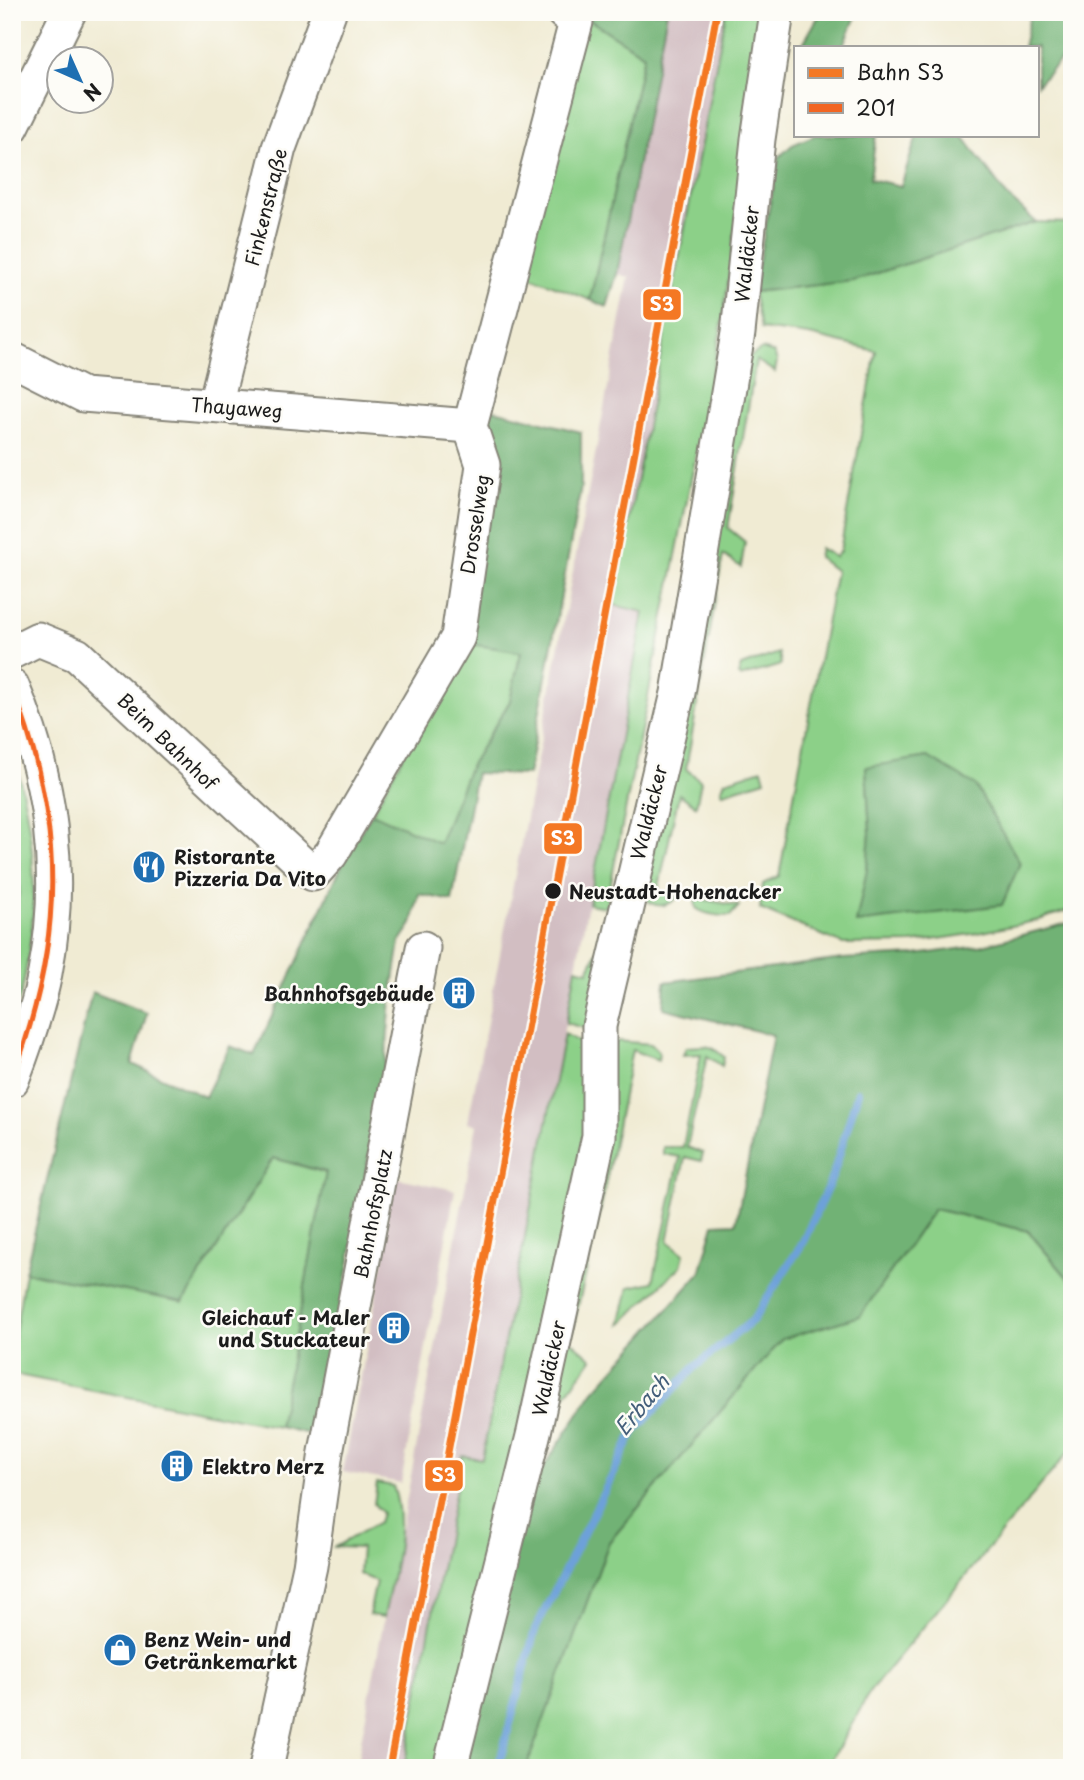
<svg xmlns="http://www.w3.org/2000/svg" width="1084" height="1780" font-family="'Playpen Sans',sans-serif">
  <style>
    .industrial { fill: #d2bec2 }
    .green { fill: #8cd088; stroke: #547652; stroke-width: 2; fill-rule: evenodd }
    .forest { fill: #71b274; stroke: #466748; stroke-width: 2 }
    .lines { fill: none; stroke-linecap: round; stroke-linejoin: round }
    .stream { stroke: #6da1d9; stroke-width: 8 }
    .minor-casing { stroke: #868478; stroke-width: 37 }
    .minor { stroke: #fff; stroke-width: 33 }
    .bus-1-casing { stroke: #fdfcf7; stroke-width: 10 }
    .bus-1 { stroke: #f26522; stroke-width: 5 }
    .rail-1-casing { stroke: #fdfcf7; stroke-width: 12 }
    .rail-1 { stroke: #f47824; stroke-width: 7 }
    .stop-dot { fill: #1c1c1c; stroke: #fdfcf7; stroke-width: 2.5 }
    .labels { text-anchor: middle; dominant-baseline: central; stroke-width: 5; stroke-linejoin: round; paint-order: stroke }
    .street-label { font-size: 19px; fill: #1c1c1c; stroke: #fdfcf7 }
    .poi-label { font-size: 19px; font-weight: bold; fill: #1c1c1c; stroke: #fdfcf7; text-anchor: start }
    .stop-label { font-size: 19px; font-weight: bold; fill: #1c1c1c; stroke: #fdfcf7; text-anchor: start }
    .water-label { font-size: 21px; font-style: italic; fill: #445e7a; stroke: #fdfcf7 }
    .line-badge { stroke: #fdfcf7; stroke-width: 2.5 }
    .badge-label { font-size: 19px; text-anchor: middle; font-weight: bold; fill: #fff }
  </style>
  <rect width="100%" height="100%" fill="#fdfcf7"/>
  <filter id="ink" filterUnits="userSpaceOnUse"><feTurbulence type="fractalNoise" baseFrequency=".0143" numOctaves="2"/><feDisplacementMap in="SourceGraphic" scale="14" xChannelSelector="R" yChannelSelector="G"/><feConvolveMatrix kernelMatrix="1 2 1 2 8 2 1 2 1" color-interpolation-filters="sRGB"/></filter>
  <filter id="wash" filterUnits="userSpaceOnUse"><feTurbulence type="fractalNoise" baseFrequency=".00686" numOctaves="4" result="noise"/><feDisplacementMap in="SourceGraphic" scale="28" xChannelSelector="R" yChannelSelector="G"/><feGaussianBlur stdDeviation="1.57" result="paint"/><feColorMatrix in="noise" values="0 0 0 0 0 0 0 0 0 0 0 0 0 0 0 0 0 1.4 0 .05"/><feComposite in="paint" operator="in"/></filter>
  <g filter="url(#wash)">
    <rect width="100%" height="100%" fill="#f0ebd3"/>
    <g class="industrial">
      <path d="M667,12H726L613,604L644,611L482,1459L462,1456L404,1768H356L477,1125L468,1122L629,277L617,274Z"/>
      <path d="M393,1177L455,1190L401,1483L343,1472L385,1250L381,1249Z"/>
    </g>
    <g class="green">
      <path d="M726,12H765L723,319L606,907L589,904L644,612L613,605Z"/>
      <path d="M585,17L644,55L590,300L519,272Z"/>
      <path d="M1036,222L1072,223V909L1039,920L978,933L912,943L843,944L760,909L763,884L779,876L836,571L818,557L820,548L835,557L840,551L876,351L809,335L761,329L753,292L853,281ZM928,757L867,869L870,832L866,768Z"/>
      <path d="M762,349L774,353L777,361L775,372L756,360L728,528L745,542L741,567L723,555L686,769L701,781L696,806L679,794L658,891L678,897C667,908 652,909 643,895L746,359Z"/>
      <path d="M464,643L521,651L510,701L469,768L439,844L372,813Z"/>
      <path d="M779,653L781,664L778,666L740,677L738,675L741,666Z"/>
      <path d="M12,749C33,825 41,890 26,969C23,985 21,1001 12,1015V919L19,892L18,859L12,855Z"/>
      <path d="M762,769L765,780L723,793L721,791L725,781Z"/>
      <path d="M695,898L739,906L730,916C718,916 705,915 696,908Z"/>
      <path d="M608,928L591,1030L566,1023L576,968L588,971Z"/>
      <path d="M564,1034L592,1048L587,1110L577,1172L443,1768H404L462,1456L482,1459Z"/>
      <path d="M617,1041L651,1044L659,1052L658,1060L632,1050L599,1218L570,1340L592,1359L559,1404L554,1405L611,1049Z"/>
      <path d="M705,1046L713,1048L724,1057L722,1066L707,1056L687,1147L703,1153L701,1161L685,1157L668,1241L684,1254L681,1266L620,1325L629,1287L653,1282L680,1157L663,1154V1147H683L701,1054L683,1055L686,1047Z"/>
      <path d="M273,1158L326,1173L279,1427L12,1374V1351L25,1272L183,1302Z"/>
      <path d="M934,1209L1028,1231L1072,1283V1448L871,1690L827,1768H526L609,1542L782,1339L860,1316Z"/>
      <path d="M377,1483L393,1486C408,1528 392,1574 384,1617L369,1615L376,1581L359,1574L361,1548L335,1547L379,1522L382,1513L374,1504Z"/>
    </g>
    <g class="forest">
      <path d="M587,12H667L617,274L607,307L590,300L644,55L585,17Z"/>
      <path d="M821,12H858L843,47H801Z"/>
      <path d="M1028,12H1072V48L1037,85V47H1023L1029,20Z"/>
      <path d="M815,135H876L870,179L901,186L917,135H962L1007,196L1036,222L853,281L753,292L779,157L792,145Z"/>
      <path d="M487,408L581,432V487L528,775L476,773L452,901L419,894L412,924L400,942L391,999L385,1066L318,1436L279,1427L326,1172L273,1158L183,1302L25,1272L92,992L147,1013L132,1064L205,1097L230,1046L254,1055L346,856L372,813L439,843L469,768L510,701L521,652L464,643L491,485Z"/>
      <path d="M928,757L975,785L1020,863L1002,905L856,923L867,869L870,832L866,767Z"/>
      <path d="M1072,922V1283L1028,1231L934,1209L860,1316L782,1339L609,1542L526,1768H456L535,1480L593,1392L700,1273L714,1224L736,1223L773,1035L663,1008L665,982L843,959L915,955L979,946Z"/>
    </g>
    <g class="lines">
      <path class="stream" d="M498,1768L535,1630L634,1432L695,1367L753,1320L802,1244L833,1175L858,1092"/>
    </g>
  </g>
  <g filter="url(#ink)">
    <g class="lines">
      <defs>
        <g id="minor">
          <path d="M12,127L69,12"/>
          <path d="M12,359L83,395L470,426"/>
          <path d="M215,405L279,148L329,12"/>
          <path d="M12,652L38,639L77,655L313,874L331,854L458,637L483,465L470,426L576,22L563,12"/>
          <path d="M12,686C51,776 64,876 45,973C38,1010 25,1046 12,1080"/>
          <path d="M266,1768L310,1566L326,1452L423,948"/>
          <path d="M450,1768L534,1432L599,1136V1026L678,693L738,333L758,139L777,12"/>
        </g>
      </defs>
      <use href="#minor" class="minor-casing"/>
      <use href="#minor" class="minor"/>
      <defs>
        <path id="bus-1" d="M12,687C66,824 64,942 12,1079"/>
      </defs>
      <use href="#bus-1" class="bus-1-casing"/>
      <use href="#bus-1" class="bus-1"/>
      <defs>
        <path id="rail-1" d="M389,1768L717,12"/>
      </defs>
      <use href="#rail-1" class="rail-1-casing"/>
      <use href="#rail-1" class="rail-1"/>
    </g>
  </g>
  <defs>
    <symbol id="restaurant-disc" viewBox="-11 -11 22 22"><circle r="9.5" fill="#1f6fb2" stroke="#fdfcf7"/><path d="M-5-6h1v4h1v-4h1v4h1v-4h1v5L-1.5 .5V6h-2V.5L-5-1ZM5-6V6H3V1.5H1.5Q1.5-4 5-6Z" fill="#fff"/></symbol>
    <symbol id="building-disc" viewBox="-11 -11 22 22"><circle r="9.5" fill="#1f6fb2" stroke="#fdfcf7"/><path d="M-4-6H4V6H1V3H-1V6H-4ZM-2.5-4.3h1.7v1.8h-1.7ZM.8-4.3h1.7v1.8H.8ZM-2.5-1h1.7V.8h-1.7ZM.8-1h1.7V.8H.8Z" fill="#fff"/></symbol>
    <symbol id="shop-disc" viewBox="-11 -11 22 22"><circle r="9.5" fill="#1f6fb2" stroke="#fdfcf7"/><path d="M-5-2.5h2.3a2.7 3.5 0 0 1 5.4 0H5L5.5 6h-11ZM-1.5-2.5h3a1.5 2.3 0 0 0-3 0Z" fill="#fff"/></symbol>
  </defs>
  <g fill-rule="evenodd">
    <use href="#restaurant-disc" x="130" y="848" width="38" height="38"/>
    <use href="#building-disc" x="440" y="974" width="38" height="38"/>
    <use href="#building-disc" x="375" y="1309" width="38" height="38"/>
    <use href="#building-disc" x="158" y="1447" width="38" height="38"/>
    <use href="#shop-disc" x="101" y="1631" width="38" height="38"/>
  </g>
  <circle class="stop-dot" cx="553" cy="891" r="9"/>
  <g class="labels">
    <g class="street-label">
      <text transform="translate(265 207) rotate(-76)">Finkenstraße</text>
      <text transform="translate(746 254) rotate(-84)">Waldäcker</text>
      <text transform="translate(237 407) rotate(4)">Thayaweg</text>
      <text transform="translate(474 524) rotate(-81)">Drosselweg</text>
      <text transform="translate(168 741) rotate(44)">Beim Bahnhof</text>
      <text transform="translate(648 812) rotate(-76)">Waldäcker</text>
      <text transform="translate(372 1214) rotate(-79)">Bahnhofsplatz</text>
      <text transform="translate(548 1368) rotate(-78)">Waldäcker</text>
    </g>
    <g class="poi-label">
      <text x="174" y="856">Ristorante<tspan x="174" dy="22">Pizzeria Da Vito</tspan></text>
      <text x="434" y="993" text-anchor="end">Bahnhofsgebäude</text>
      <text x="370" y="1317" text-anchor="end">Gleichauf - Maler<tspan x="370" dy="22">und Stuckateur</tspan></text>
      <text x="202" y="1466">Elektro Merz</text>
      <text x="144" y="1639">Benz Wein- und<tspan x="144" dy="22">Getränkemarkt</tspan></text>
    </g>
    <g class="stop-label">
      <text x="569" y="891">Neustadt-Hohenacker</text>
    </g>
    <g class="water-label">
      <text transform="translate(641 1404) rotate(-50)">Erbach</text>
    </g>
  </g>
  <g class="line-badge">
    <rect x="642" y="288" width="40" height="33" rx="7" fill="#f47824"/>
    <rect x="543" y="822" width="40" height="33" rx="7" fill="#f47824"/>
    <rect x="424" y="1459" width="40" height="33" rx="7" fill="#f47824"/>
  </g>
  <g class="badge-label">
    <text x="662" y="311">S3</text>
    <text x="563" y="845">S3</text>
    <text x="444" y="1482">S3</text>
  </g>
  <rect width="1084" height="1780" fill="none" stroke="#fdfcf7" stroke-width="42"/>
  <rect x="794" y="46" width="245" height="91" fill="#fdfcf7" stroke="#a3a29f" stroke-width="2"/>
  <rect x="808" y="68" width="35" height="10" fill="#f47824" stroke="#a3a29f" stroke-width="2"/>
  <text x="856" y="80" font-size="21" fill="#1c1c1c">Bahn S3</text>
  <rect x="808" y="103" width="35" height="10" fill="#f26522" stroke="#a3a29f" stroke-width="2"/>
  <text x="856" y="116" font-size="21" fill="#1c1c1c">201</text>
  <g transform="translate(80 80) rotate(135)"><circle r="33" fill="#fdfcf7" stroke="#a3a29f" stroke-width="2"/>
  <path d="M0-5L12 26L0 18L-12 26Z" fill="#1f6fb2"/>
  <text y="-10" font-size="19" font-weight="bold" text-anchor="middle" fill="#1c1c1c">N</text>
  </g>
</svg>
